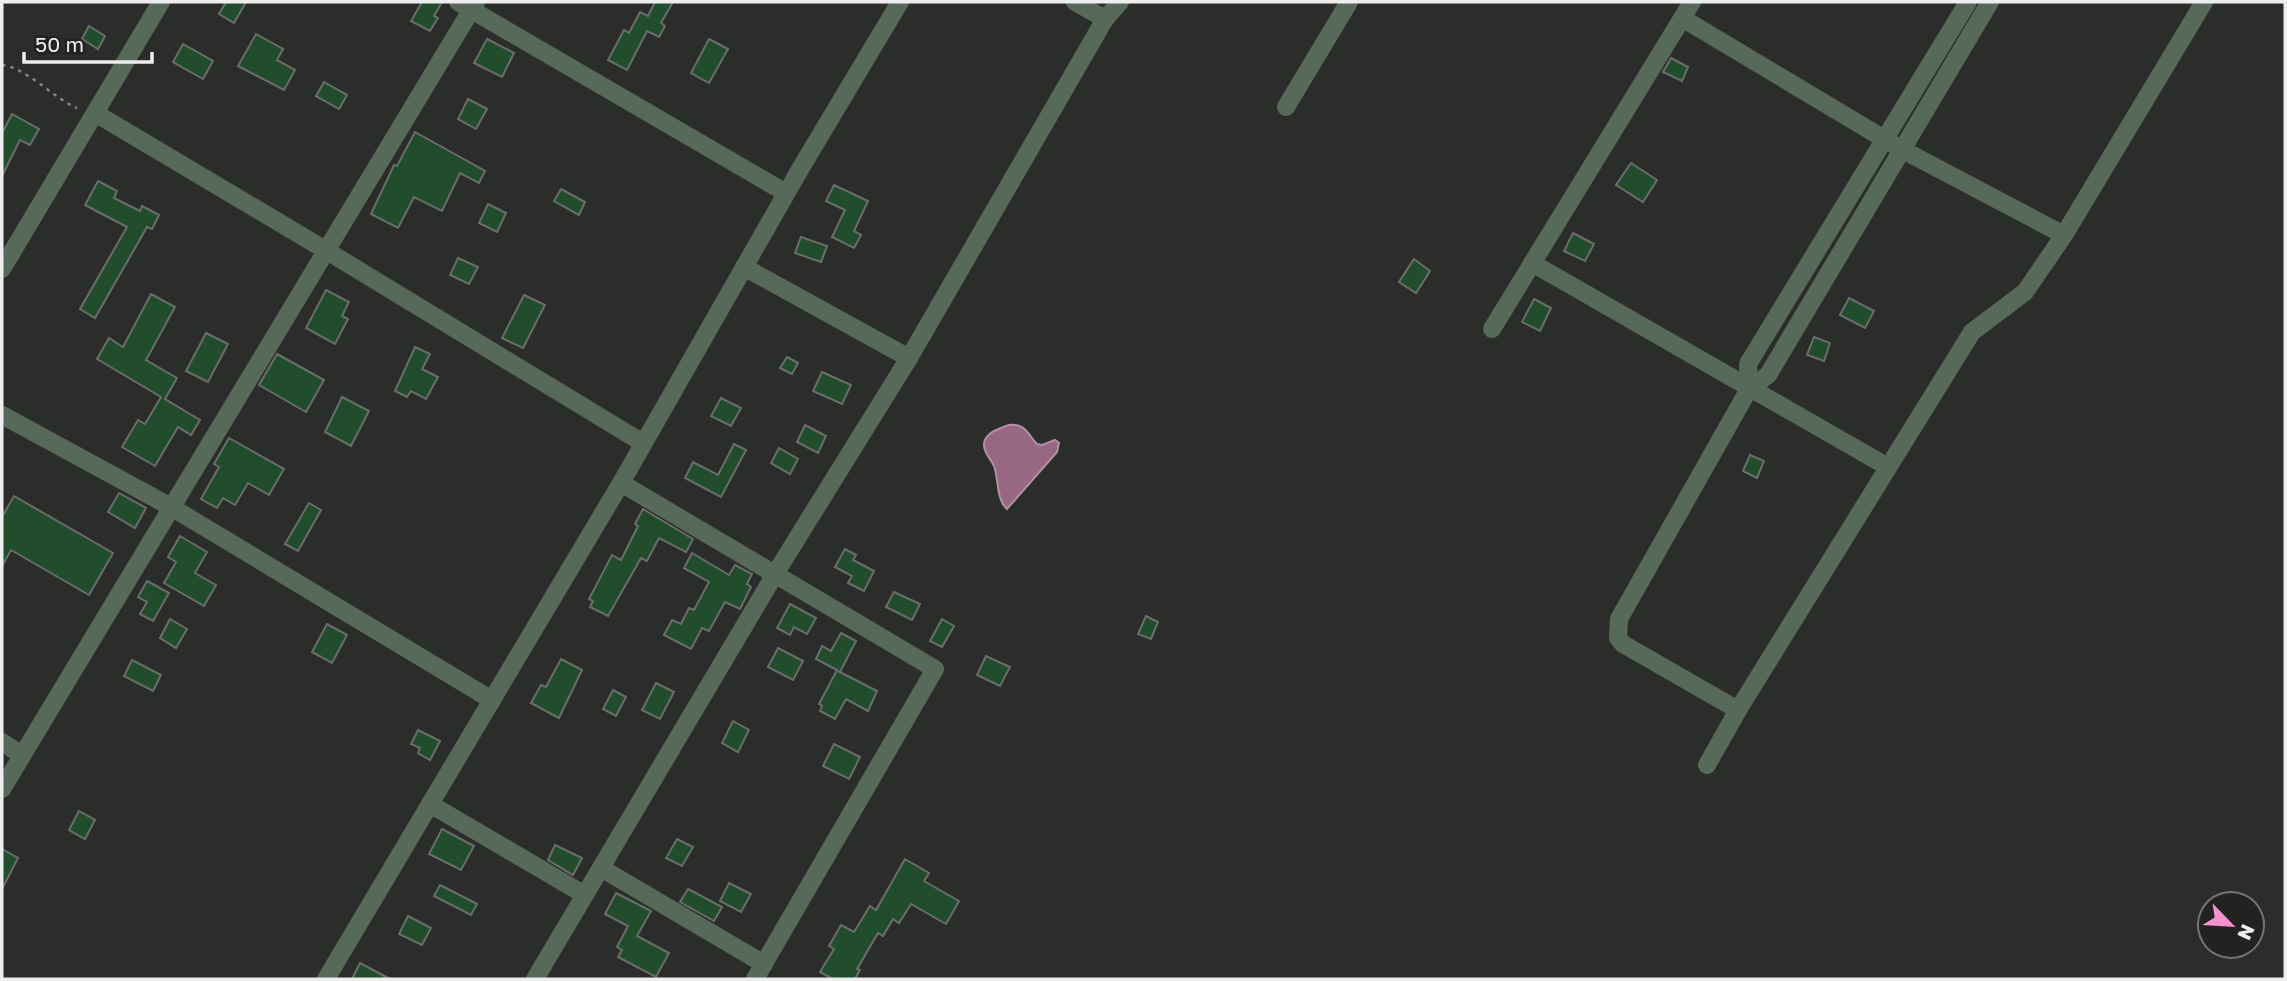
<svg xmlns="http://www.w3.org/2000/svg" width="2287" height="981" font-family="'Golos Text',sans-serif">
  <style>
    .water { fill: #976784; stroke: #b190a4; stroke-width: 2 }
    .building { fill: #214d2d; stroke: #6b6d6b; stroke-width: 2 }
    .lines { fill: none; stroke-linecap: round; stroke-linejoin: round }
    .path { stroke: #838583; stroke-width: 2.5; stroke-dasharray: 3.5 5; stroke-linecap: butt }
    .minor { stroke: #576a5a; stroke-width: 18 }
    .tertiary { stroke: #576a5a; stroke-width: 18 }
  </style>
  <rect width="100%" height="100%" fill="#2b2d2b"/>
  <path class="water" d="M1009,425C1026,423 1028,435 1037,444L1042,445L1055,440L1059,443L1057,452L1007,509C996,499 999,480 994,466C990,458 981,449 985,440C989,431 1001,428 1009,425Z"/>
  <g class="building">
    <path d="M226,2H246L234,23L219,14Z"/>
    <path d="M422,2H442L434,16L438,18L430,31L411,21Z"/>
    <path d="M655,2H673L661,23L665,26L659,37L647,31L627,70L608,60L624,30L629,33L640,12L648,16Z"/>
    <path d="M89,26L105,36L98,49L82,39Z"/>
    <path d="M256,34L283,49L277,60L295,70L284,90L238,66Z"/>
    <path d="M487,39L514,53L502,77L474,63Z"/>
    <path d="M709,39L728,49L709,83L691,73Z"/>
    <path d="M183,44L213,61L203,79L173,62Z"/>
    <path d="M1671,58L1688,67L1682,81L1663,72Z"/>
    <path d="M324,82L347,95L339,109L316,96Z"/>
    <path d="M468,99L487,109L476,129L458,119Z"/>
    <path d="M12,114L39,129L30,145L20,140L2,176V133Z"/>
    <path d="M415,132L485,171L479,183L460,173L442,211L414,197L398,228L371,214L394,165L397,166Z"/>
    <path d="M1631,163L1657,180L1643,202L1616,185Z"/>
    <path d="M98,181L117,191L114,198L140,211L142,206L159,215L152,229L147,227L95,318L80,309L127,227L85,205Z"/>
    <path d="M834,185L868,201L854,231L861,235L854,248L832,237L845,210L826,201Z"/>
    <path d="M561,189L585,202L579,215L554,201Z"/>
    <path d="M488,204L506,213L497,232L479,223Z"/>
    <path d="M1573,233L1594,244L1585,261L1564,251Z"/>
    <path d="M801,237L827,246L821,262L795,253Z"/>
    <path d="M458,258L478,267L469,284L450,275Z"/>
    <path d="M1414,259L1430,271L1416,293L1399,282Z"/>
    <path d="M326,290L349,302L342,316L348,319L335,344L306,328Z"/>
    <path d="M151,294L175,307L146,360L177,378L165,399L200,420L191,435L178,427L155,466L122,447L138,420L145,424L161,397L97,359L109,338L123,347Z"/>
    <path d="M524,295L545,305L523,348L502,338Z"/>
    <path d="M1849,298L1874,311L1865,328L1840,315Z"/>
    <path d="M1534,299L1551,308L1540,331L1522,322Z"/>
    <path d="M206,333L228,344L208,382L186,371Z"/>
    <path d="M1814,337L1830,343L1824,361L1807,355Z"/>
    <path d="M415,347L430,354L422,369L438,377L426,399L411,391L407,397L395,391Z"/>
    <path d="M277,354L324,380L306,412L259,385Z"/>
    <path d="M787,357L798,363L792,374L780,368Z"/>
    <path d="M822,372L851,385L842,404L813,391Z"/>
    <path d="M342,397L369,411L351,446L325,432Z"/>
    <path d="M721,398L741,408L731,426L711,416Z"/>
    <path d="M805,425L826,436L818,453L797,442Z"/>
    <path d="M229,438L284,469L269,495L248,483L235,505L223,498L217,508L201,499L219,467L214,464Z"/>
    <path d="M734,444L746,450L721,497L685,478L693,462L718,475Z"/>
    <path d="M779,448L798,459L790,474L771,463Z"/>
    <path d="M1750,455L1764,461L1757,478L1743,471Z"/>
    <path d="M119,493L146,508L135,528L108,512Z"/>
    <path d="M14,496L113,553L89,595L11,550L2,566V517Z"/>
    <path d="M309,503L321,510L298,551L285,544Z"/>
    <path d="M643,509L693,539L686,552L659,538L647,561L641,558L608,616L590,607L593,601L589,599L612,555L621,560L638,526L635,524Z"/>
    <path d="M180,536L207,552L195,573L216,585L204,606L164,583L176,562L168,557Z"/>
    <path d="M845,549L856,555L853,560L874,571L864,591L848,583L852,576L835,567Z"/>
    <path d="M692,553L729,575L735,565L752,574L747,584L751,587L740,609L725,602L709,631L702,628L691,649L664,635L672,620L681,624L689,608L694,610L709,582L684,568Z"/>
    <path d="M147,581L169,593L153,621L140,614L147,602L138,597Z"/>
    <path d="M894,592L920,604L912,620L886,607Z"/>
    <path d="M790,604L816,618L807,634L794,627L790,635L777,628Z"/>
    <path d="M1146,616L1158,622L1151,639L1138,634Z"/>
    <path d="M170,619L187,629L176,648L160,638Z"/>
    <path d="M942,619L954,626L942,647L930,641Z"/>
    <path d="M327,624L347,635L332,663L312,652Z"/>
    <path d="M841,633L856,641L840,672L838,671L877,691L868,711L846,699L835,719L820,711L822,706L819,704L837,670L816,659L822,646L831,651Z"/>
    <path d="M778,648L803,661L793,680L768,667Z"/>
    <path d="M986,656L1010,667L1000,686L977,675Z"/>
    <path d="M561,659L582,670L559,718L531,703L541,685L546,687Z"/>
    <path d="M132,660L161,675L153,691L124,676Z"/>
    <path d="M656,683L674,692L660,719L642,710Z"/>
    <path d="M613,690L626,697L616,716L603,709Z"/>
    <path d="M733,721L749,730L738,752L722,743Z"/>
    <path d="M418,730L440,741L430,760L418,753L420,748L411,744Z"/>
    <path d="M834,744L860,757L849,779L823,766Z"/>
    <path d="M79,811L95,820L85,839L69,830Z"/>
    <path d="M442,829L474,846L461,870L429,854Z"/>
    <path d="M677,839L693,847L682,866L666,858Z"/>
    <path d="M555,845L582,858L573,875L548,860Z"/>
    <path d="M2,849L18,858L2,889Z"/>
    <path d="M905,859L929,873L924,881L959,901L946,924L911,904L899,923L893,919L883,936L878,933L857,969L860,970L855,979H833L820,972L834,949L829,946L841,925L854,932L870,906L876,910Z"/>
    <path d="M729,883L751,894L741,912L720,901Z"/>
    <path d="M440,885L477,904L471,915L434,896Z"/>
    <path d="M688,889L722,907L714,921L680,902Z"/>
    <path d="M616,893L651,911L637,936L669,953L656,977L618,957L622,950L617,947L628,926L605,914Z"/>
    <path d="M408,916L431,928L422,945L399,934Z"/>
    <path d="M360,963L390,979H352Z"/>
  </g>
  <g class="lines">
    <path class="path" d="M2,65C27,68 53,98 77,108"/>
    <g class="minor">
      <path d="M458,2L786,193"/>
      <path d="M1075,2L1105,19"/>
      <path d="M1682,18L1901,149L2064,235"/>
      <path d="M1286,107L1349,2"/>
      <path d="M95,113L327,251L643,443"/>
      <path d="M1532,263L1888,467"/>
      <path d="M744,267L909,358"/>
      <path d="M2,269L161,2"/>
      <path d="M1492,329L1692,2"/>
      <path d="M1749,389L1748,364L1968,2"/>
      <path d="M2,415L171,507L492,700"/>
      <path d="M621,483L935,669L755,979"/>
      <path d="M1738,710L1623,644L1618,638L1619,619L1749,389L1768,375L1990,2"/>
      <path d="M2,742L22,755"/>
      <path d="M1707,765L1738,710L1972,332L2025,292L2064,235L2204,2"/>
      <path d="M430,804L585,895"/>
      <path d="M601,868L764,964"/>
      <path d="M326,979L621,483L799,171L900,2"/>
      <path d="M535,979L775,574L909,358L1105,19L1120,2"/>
    </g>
    <path class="tertiary" d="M2,789L476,2"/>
  </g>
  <rect width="2287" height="981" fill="none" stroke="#edeeed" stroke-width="7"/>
  <g transform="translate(2231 925) rotate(115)"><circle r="33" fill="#212321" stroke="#737473" stroke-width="2"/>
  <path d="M0-5L12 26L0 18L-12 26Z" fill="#f690cf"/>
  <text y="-10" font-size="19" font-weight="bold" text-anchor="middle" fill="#edeeed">N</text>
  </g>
  <path d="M24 52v10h128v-10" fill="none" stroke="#edeeed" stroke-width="3.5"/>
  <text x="35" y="52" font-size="21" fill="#edeeed" stroke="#212321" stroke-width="5" paint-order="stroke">50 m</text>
</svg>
